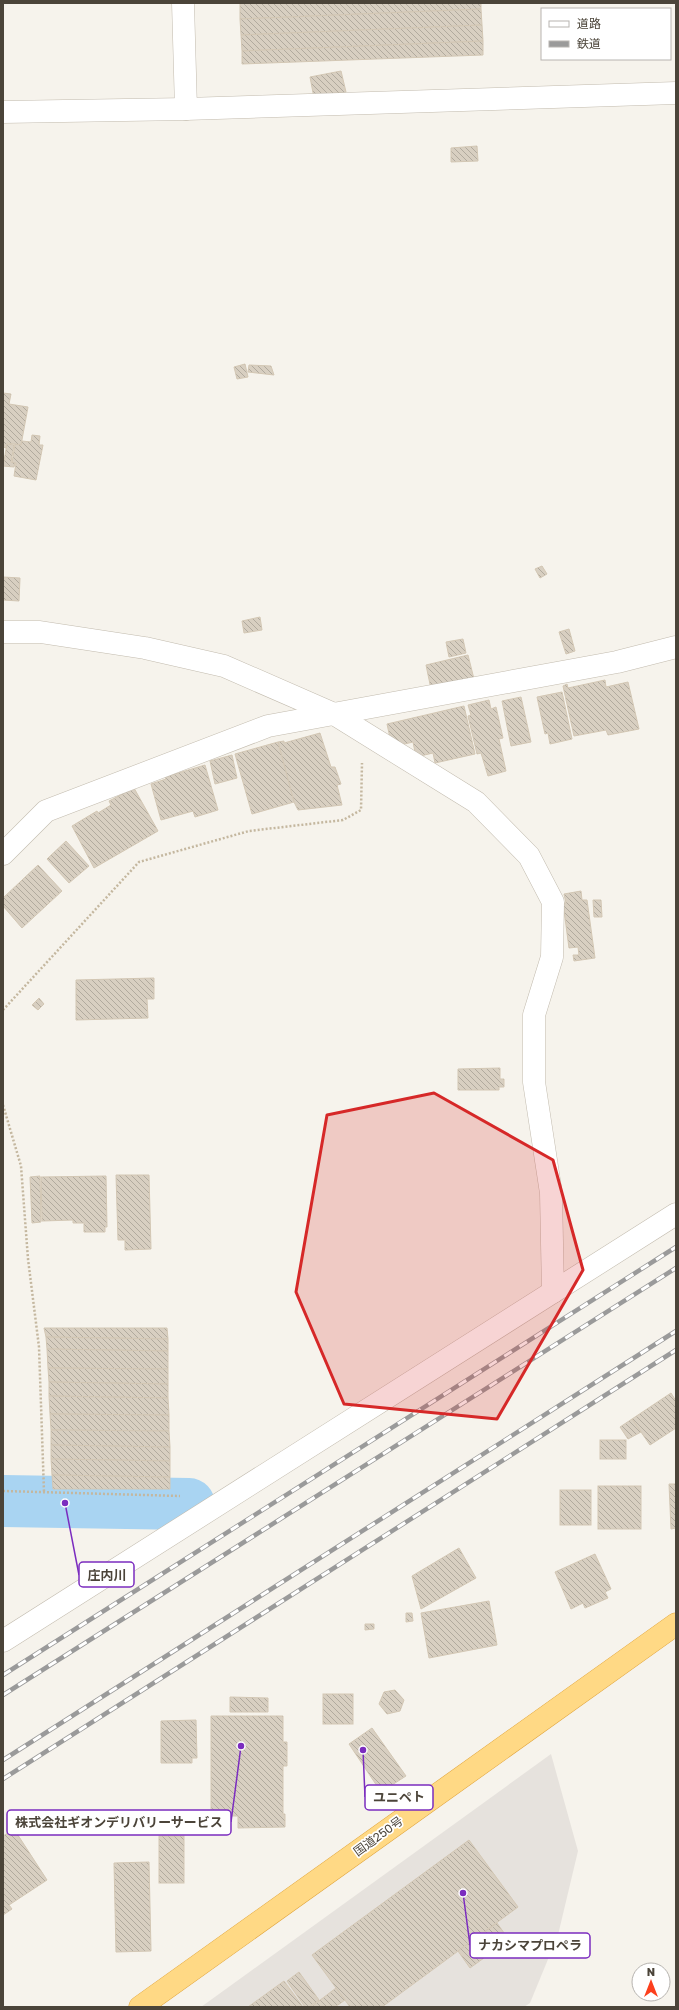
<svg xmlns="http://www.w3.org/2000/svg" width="679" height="2010" font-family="'Golos Text','Noto Sans JP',sans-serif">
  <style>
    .industrial { fill: #e6e2dd }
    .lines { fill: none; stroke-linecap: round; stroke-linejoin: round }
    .river { stroke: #a9d4f2; stroke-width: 52 }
    .building { fill: url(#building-back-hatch); stroke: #d3c7b4 }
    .minor-casing { stroke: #c2bbae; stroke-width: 23 }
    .trunk-casing { stroke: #e0a43c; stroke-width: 23 }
    .path { stroke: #c4b79f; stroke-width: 2.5; stroke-dasharray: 2 2; stroke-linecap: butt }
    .minor { stroke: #fff; stroke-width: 22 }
    .trunk { stroke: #ffd985; stroke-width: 22 }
    .rail-casing { stroke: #9a9a9a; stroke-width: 4.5 }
    .rail { stroke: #fff; stroke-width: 3; stroke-dasharray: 9; stroke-linecap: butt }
    .marked { fill: #d62828; fill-opacity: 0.2; stroke: #d62828; stroke-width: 3; stroke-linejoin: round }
    .labels { text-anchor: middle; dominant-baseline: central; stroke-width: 3.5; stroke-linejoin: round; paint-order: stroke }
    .street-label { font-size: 12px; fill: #4b4439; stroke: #fff }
    .leader { fill: none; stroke: #7b2cbf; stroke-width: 1.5 }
    .callout-dot { fill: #7b2cbf; stroke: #fff; stroke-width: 1.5 }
    .callout { fill: #fff; stroke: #7b2cbf; stroke-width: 1.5 }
    .callout-label { font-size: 13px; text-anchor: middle; font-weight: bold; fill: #4b4439 }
  </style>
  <defs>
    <pattern id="building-back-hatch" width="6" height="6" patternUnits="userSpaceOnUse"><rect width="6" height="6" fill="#d8cfc1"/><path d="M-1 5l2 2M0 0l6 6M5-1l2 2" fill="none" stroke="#b1aa9e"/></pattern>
  </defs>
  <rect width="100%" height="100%" fill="#f6f3ec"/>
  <path class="industrial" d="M551,1754L578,1851L558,1935L530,2003L524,2007H201Z"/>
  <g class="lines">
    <path class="river" d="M3,1501L189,1504"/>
  </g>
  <g class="building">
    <path d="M240,3H481V9L240,19Z"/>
    <path d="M481,9L482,25L241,35L240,19Z"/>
    <path d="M482,25L483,41L242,51L241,35Z"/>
    <path d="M483,41V55L242,64V51Z"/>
    <path d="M341,71L346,92L314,98L310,77Z"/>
    <path d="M477,146L478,161L451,162V148Z"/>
    <path d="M245,364L248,377L237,379L234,367Z"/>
    <path d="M249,365L271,366L274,375L248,372Z"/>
    <path d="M3,393L11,394L9,404L28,407L21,445L7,443L6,448L3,447Z"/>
    <path d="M32,435L40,436L39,445H43L36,480L14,476L16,463H12L15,444L21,445L22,441L31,442Z"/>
    <path d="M7,444L14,445L11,462L15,463L14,467L3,466Z"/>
    <path d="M542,566L547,574L540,578L535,569Z"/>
    <path d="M3,577L20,578L19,601L3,600Z"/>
    <path d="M260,617L262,630L244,633L242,621Z"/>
    <path d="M569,629L575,651L566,654L559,632Z"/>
    <path d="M463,639L466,653L449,657L446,642Z"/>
    <path d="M468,655L474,679L431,689L426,665Z"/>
    <path d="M605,680L606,687L628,682L639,729L608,735L606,730L574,736L563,686L567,684L568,688Z"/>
    <path d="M562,692L572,739L550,744L548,733L545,734L537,697Z"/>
    <path d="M521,697L531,742L511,746L502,701Z"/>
    <path d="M489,700L491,709L496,707L503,738L499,739L506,771L488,776L481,753L477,754L468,716L471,715L468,705Z"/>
    <path d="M464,706L475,754L435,763L433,753L416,757L413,742L392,747L387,724Z"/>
    <path d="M320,733L331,767H335L341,784L337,785L342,805L298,810L294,802L278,742L284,741V743Z"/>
    <path d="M278,742L294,802L252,814L235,754Z"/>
    <path d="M232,755L237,778L215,784L210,761Z"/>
    <path d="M205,765L218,810L195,817L193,811L161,820L151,784L166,779L165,777Z"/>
    <path d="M134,788L158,831L94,868L72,826L97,811L98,813L111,805L109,801Z"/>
    <path d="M66,841L89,866L69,883L47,859Z"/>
    <path d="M38,865L62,891L22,928L3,906V898Z"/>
    <path d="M581,891L582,900H587L595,958L574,961L573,955H579L578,947L569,948L563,903H566L564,894Z"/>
    <path d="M593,900H601L602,917H594Z"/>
    <path d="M154,978V999H147L148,1018L76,1020V980Z"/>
    <path d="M39,998L44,1004L38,1010L32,1005Z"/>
    <path d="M500,1068V1079H504V1087H499V1090H458V1069Z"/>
    <path d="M116,1175H149L151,1249L125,1250V1240H118Z"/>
    <path d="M40,1176L41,1222L32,1223L30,1177Z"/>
    <path d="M106,1176L107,1227H105V1232H84V1223H73V1220L42,1221L41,1177Z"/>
    <path d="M44,1328H167L168,1339L46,1337Z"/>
    <path d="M46,1337L168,1339V1351L47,1349Z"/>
    <path d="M47,1349L168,1351V1369L48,1368Z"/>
    <path d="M48,1368L168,1369V1384L49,1382Z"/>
    <path d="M49,1382L168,1384V1398L49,1396Z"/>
    <path d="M671,1393L676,1401V1428L650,1445L632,1419Z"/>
    <path d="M49,1396L168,1398L169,1415L50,1414Z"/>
    <path d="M50,1414L169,1415V1431L51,1430Z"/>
    <path d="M632,1419L641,1432L628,1439L620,1427Z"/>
    <path d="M51,1430L169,1431L170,1447L51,1445Z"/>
    <rect x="600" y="1440" width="26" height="19"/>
    <path d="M51,1445L170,1447V1461L51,1459Z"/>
    <path d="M51,1459L170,1461V1477L52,1475Z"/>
    <path d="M52,1475L170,1477V1489H53Z"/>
    <path d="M669,1484H676V1528L671,1529Z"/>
    <rect x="598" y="1486" width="43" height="43"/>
    <rect x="560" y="1490" width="31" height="35"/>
    <path d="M459,1548L476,1578L421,1609L412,1576Z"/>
    <path d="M595,1554L611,1589L605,1592L608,1598L585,1608L583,1603L571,1609L555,1572Z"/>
    <path d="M489,1601L497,1645L429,1658L421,1613Z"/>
    <path d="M406,1613H412L413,1621L406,1622Z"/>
    <path d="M365,1624H374V1629L365,1630Z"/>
    <path d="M395,1690L404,1700L400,1711L387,1714L379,1704L384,1692Z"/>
    <rect x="323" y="1694" width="30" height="30"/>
    <path d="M230,1697L268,1698V1712H230Z"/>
    <path d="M211,1716H283V1742H287V1766H283V1814H285V1827L238,1828V1816H211Z"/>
    <path d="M196,1720L197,1758H192V1763H161V1721Z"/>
    <path d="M372,1728L406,1776L381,1792L349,1744Z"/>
    <path d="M14,1829L47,1880L9,1905L12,1909L3,1915V1836Z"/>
    <rect x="159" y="1836" width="25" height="47"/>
    <path d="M469,1840L518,1907L382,2007H350L312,1955Z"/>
    <path d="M149,1862L151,1951L116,1952L114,1863Z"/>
    <path d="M497,1923L509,1940L470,1968L458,1951Z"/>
    <path d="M299,1972L319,2000L309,2007H305L287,1981Z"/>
    <path d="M284,1981L303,2007H248Z"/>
    <path d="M336,1988L345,2000L335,2007H311Z"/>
  </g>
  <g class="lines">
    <defs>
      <g id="minor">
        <path d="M183,3L186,109"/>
        <path d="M3,112L186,109L676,93"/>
        <path d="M3,632H40L145,648L224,666L334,714L476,802L529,856L553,902L552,957L534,1015V1082L551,1193L553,1292"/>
        <path d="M3,854L46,811L268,726L617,662L676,647"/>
        <path d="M3,1641L676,1214"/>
      </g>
      <path id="trunk" d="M140,2007L676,1624"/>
    </defs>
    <use href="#minor" class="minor-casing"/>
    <use href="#trunk" class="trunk-casing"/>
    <g class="path">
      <path d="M3,1010L139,862L249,831L343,820L361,810L362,763"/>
      <path d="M3,1105L21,1166L28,1259L39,1347L44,1492"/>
      <path d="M3,1491L180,1496"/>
    </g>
    <use href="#minor" class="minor"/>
    <use href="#trunk" class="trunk"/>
    <defs>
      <g id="rail">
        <path d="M3,1675L676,1247"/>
        <path d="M3,1695L676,1268"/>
        <path d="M3,1760L676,1331"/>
        <path d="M3,1779L676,1350"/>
      </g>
    </defs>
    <use href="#rail" class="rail-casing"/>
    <use href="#rail" class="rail"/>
  </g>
  <path class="marked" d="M434,1093L553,1160L583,1270L497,1419L344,1404L296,1292L327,1115Z"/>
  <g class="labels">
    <g class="street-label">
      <text transform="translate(378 1836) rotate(-36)">国道250号</text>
    </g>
  </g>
  <path class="leader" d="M65 1503L79 1575M363 1750L365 1797M241 1746L231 1822M463 1893L470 1945"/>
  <g class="callout-dot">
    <circle cx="65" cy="1503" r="4"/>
    <circle cx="363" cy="1750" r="4"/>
    <circle cx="241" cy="1746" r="4"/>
    <circle cx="463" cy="1893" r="4"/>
  </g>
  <g class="callout">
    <rect x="79" y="1562" width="55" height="25" rx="4"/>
    <rect x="365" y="1785" width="68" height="25" rx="4"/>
    <rect x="7" y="1810" width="224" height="25" rx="4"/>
    <rect x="470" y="1933" width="120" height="25" rx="4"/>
  </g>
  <g class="callout-label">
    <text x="107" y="1580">庄内川</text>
    <text x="399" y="1802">ユニペト</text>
    <text x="119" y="1827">株式会社ギオンデリバリーサービス</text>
    <text x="530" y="1950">ナカシマプロペラ</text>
  </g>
  <rect width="679" height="2010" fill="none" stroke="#4b4439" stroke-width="8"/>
  <rect x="541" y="8" width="130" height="52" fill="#ffffff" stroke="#b7b4b0"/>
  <rect x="549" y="21" width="20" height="6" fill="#ffffff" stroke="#b7b4b0"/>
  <text x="577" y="28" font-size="12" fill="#4b4439">道路</text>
  <rect x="549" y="41" width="20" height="6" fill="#9a9a9a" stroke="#b7b4b0"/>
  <text x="577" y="48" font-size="12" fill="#4b4439">鉄道</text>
  <g transform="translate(651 1982)"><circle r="19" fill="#ffffff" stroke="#b7b4b0"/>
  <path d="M0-3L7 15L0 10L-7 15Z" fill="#fc3f1d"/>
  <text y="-6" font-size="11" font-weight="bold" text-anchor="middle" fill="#4b4439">N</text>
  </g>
</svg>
